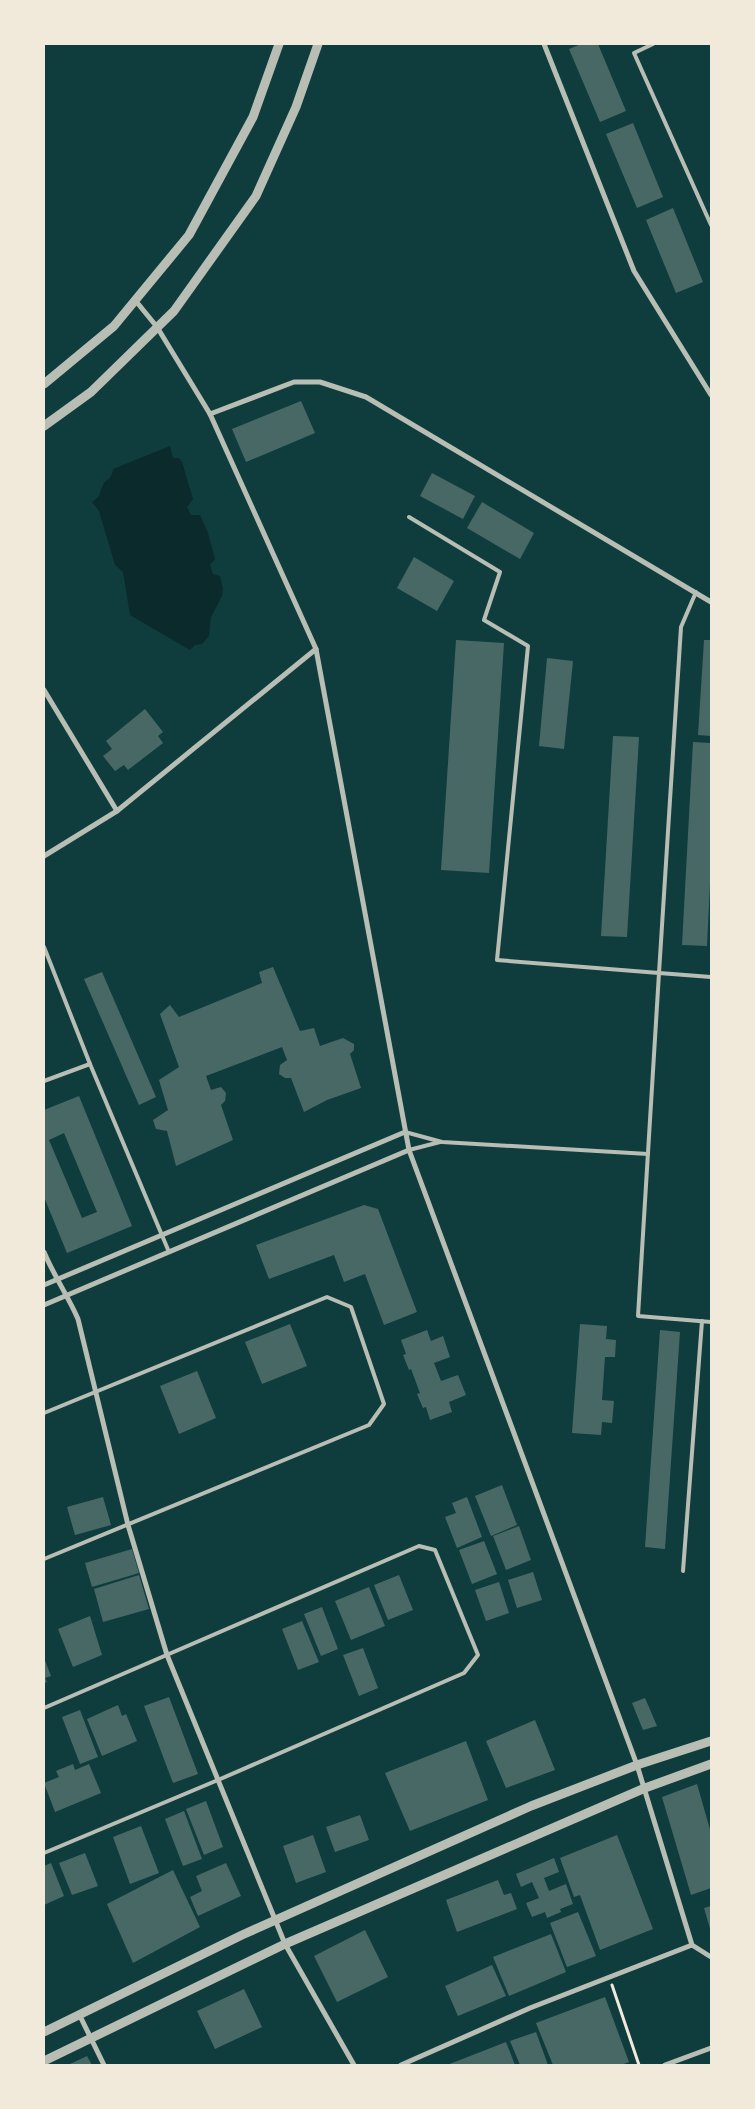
<svg xmlns="http://www.w3.org/2000/svg" width="755" height="2109" font-family="Signika,sans-serif">
  <style>
    .water { fill: #0a2a2b }
    .building { fill: #486865; fill-rule: evenodd }
    .lines { fill: none; stroke-linecap: round; stroke-linejoin: round }
    .path { stroke: #f1e9da; stroke-width: 3 }
    .service { stroke: #b8beb3; stroke-width: 4 }
    .minor { stroke: #b8beb3; stroke-width: 5 }
    .tertiary { stroke: #b8beb3; stroke-width: 9 }
  </style>
  <rect width="100%" height="100%" fill="#0f3d3e"/>
  <path class="water" d="M170,446L173,458H179L182,462L193,499L187,507L191,515H200L208,533L215,559L210,565L213,574L220,576L223,589L222,596L211,617L209,636L202,644L195,645L190,650L130,615L123,572L115,565L99,511L92,502C103,494 98,495 103,485C106,478 111,482 113,469Z"/>
  <g class="building">
    <path d="M581,44H598L626,111L600,122L569,49Z"/>
    <path d="M633,123L663,197L637,208L606,134Z"/>
    <path d="M673,208L703,282L676,293L646,220Z"/>
    <path d="M301,401L315,433L246,462L232,429Z"/>
    <path d="M432,473L475,496L463,519L420,496Z"/>
    <path d="M482,502L534,533L520,559L467,528Z"/>
    <path d="M414,557L454,581L437,611L397,588Z"/>
    <path d="M456,640L504,643L489,873L441,870Z"/>
    <path d="M704,640H711V736L698,735Z"/>
    <path d="M547,658L573,661L564,749L539,746Z"/>
    <path d="M145,709L163,732L158,736L163,743L128,770L124,765L115,771L103,756L112,749L106,741Z"/>
    <path d="M613,736L639,737L627,937L601,936Z"/>
    <path d="M693,742L711,743V863L707,946L682,945Z"/>
    <path d="M273,967L300,1031L314,1028L320,1046L343,1038L354,1044V1050L350,1054L361,1088L327,1100L304,1112L291,1078H285L279,1074L280,1065L287,1060L282,1047L206,1076L211,1090L221,1087L226,1093L225,1101L221,1105L233,1140L176,1166L167,1131L156,1129L153,1120L168,1110L159,1080L179,1067L160,1014L170,1005L179,1017L262,983L259,972Z"/>
    <path d="M102,972L156,1097L139,1105L84,979Z"/>
    <path d="M79,1096L132,1226L67,1253L44,1197V1110ZM64,1133L97,1212L82,1218L49,1140Z"/>
    <path d="M364,1205L378,1209L417,1312L384,1325L365,1274L344,1282L334,1255L269,1279L256,1245Z"/>
    <path d="M290,1324L307,1366L262,1384L245,1342Z"/>
    <path d="M580,1324L607,1326L606,1339L616,1340L615,1357H605L602,1400L614,1401L612,1423L602,1422L601,1435L572,1433Z"/>
    <path d="M427,1330L431,1341L443,1336L450,1357L434,1363L441,1381L458,1375L466,1395L449,1402L452,1412L430,1420L426,1407L423,1408L417,1394L420,1393L411,1369L409,1370L403,1355L406,1354L401,1340Z"/>
    <path d="M660,1330L680,1332L665,1549L645,1547Z"/>
    <path d="M197,1371L216,1418L179,1434L160,1386Z"/>
    <path d="M502,1485L517,1525L491,1536L475,1496Z"/>
    <path d="M103,1497L111,1525L75,1535L67,1507Z"/>
    <path d="M467,1497L482,1537L457,1548L445,1517L456,1513L452,1503Z"/>
    <path d="M519,1526L531,1560L506,1570L493,1536Z"/>
    <path d="M484,1541L497,1574L472,1584L459,1550Z"/>
    <path d="M132,1549L139,1573L92,1587L85,1563Z"/>
    <path d="M533,1572L542,1600L517,1608L508,1580Z"/>
    <path d="M139,1575L149,1609L103,1622L94,1589Z"/>
    <path d="M399,1575L413,1610L388,1620L374,1585Z"/>
    <path d="M499,1582L509,1613L486,1621L475,1590Z"/>
    <path d="M369,1587L385,1626L351,1640L335,1601Z"/>
    <path d="M322,1607L338,1649L321,1656L304,1614Z"/>
    <path d="M90,1616L102,1655L73,1667L58,1629Z"/>
    <path d="M302,1621L319,1662L298,1670L282,1629Z"/>
    <path d="M363,1648L378,1688L359,1696L343,1655Z"/>
    <path d="M44,1658L51,1676L45,1678L47,1682L44,1683Z"/>
    <path d="M169,1697L198,1774L173,1783L144,1706Z"/>
    <path d="M645,1698L657,1726L643,1730L632,1703Z"/>
    <path d="M118,1705L122,1716L126,1714L137,1741L102,1756L87,1719Z"/>
    <path d="M80,1710L98,1757L80,1764L62,1717Z"/>
    <path d="M535,1720L555,1770L506,1788L486,1741Z"/>
    <path d="M466,1741L488,1800L410,1831L385,1773Z"/>
    <path d="M73,1764L75,1770L89,1764L101,1793L55,1812L44,1783L59,1777L56,1771Z"/>
    <path d="M697,1784L711,1833V1888L691,1895L662,1797Z"/>
    <path d="M206,1801L223,1847L204,1855L186,1809Z"/>
    <path d="M184,1811L202,1859L183,1866L165,1819Z"/>
    <path d="M360,1815L369,1840L335,1852L326,1827Z"/>
    <path d="M141,1826L159,1873L130,1884L113,1837Z"/>
    <path d="M313,1835L326,1872L296,1883L283,1846Z"/>
    <path d="M617,1835L653,1929L600,1950L580,1895L574,1897L560,1858Z"/>
    <path d="M85,1853L98,1886L72,1895L59,1863Z"/>
    <path d="M554,1858L559,1872L544,1878L549,1891L566,1884L573,1904L560,1909L561,1912L547,1918L545,1912L532,1917L526,1903L539,1898L532,1882L521,1887L516,1874Z"/>
    <path d="M51,1863L64,1896L44,1905V1866Z"/>
    <path d="M226,1863L241,1896L198,1916L190,1897L202,1891L196,1876Z"/>
    <path d="M173,1870L200,1927L133,1963L107,1904Z"/>
    <path d="M498,1880L504,1895L511,1893L517,1909L457,1932L446,1900Z"/>
    <path d="M711,1906V1932L704,1908Z"/>
    <path d="M578,1912L596,1956L567,1967L550,1923Z"/>
    <path d="M365,1930L388,1977L337,2002L314,1956Z"/>
    <path d="M551,1934L566,1972L509,1996L493,1957Z"/>
    <path d="M492,1965L506,1996L458,2016L445,1986Z"/>
    <path d="M244,1989L262,2027L215,2049L197,2011Z"/>
    <path d="M605,1997L629,2062L621,2065H553L536,2023Z"/>
    <path d="M536,2032L548,2065H520L510,2041Z"/>
    <path d="M506,2042L515,2065H447Z"/>
    <path d="M87,2056L92,2065H68Z"/>
  </g>
  <g class="lines">
    <path class="path" d="M612,1985L639,2065"/>
    <g class="service">
      <path d="M653,44L634,53L711,225"/>
      <path d="M409,517L500,572L484,620L528,646L497,960L659,973L681,627L696,592"/>
      <path d="M44,947L90,1064L169,1252"/>
      <path d="M711,977L659,973L638,1316L711,1322"/>
      <path d="M44,1081L90,1064"/>
      <path d="M405,1132L442,1142L648,1154"/>
      <path d="M409,1150L440,1142"/>
      <path d="M44,1413L327,1297L351,1307L384,1404L369,1425L44,1559"/>
      <path d="M683,1571L702,1321"/>
      <path d="M44,1708L419,1546L435,1550L478,1655L464,1673L218,1780L44,1853"/>
    </g>
    <g class="minor">
      <path d="M544,44L634,271L711,395"/>
      <path d="M135,300L157,327L210,414L316,649L409,1150L637,1765L692,1945L711,1957"/>
      <path d="M210,414L294,382H320L366,397L711,602"/>
      <path d="M44,690L117,811"/>
      <path d="M44,856L117,811L316,649"/>
      <path d="M44,1252C54,1276 68,1296 78,1319L128,1525L167,1655L285,1944L354,2065"/>
      <path d="M44,1285L405,1132"/>
      <path d="M44,1305L409,1150"/>
      <path d="M79,2014L104,2065"/>
      <path d="M401,2065L530,2008L692,1945"/>
      <path d="M665,2065L711,2048"/>
    </g>
    <g class="tertiary">
      <path d="M44,384L114,326L189,235L253,117L279,44"/>
      <path d="M44,426L91,392L174,311L256,196L296,107L318,44"/>
      <path d="M44,2032L242,1935L531,1806L637,1765L711,1741"/>
      <path d="M44,2061L285,1944L645,1788L711,1764"/>
    </g>
  </g>
  <rect width="755" height="2109" fill="none" stroke="#f1e9da" stroke-width="90"/>
</svg>
